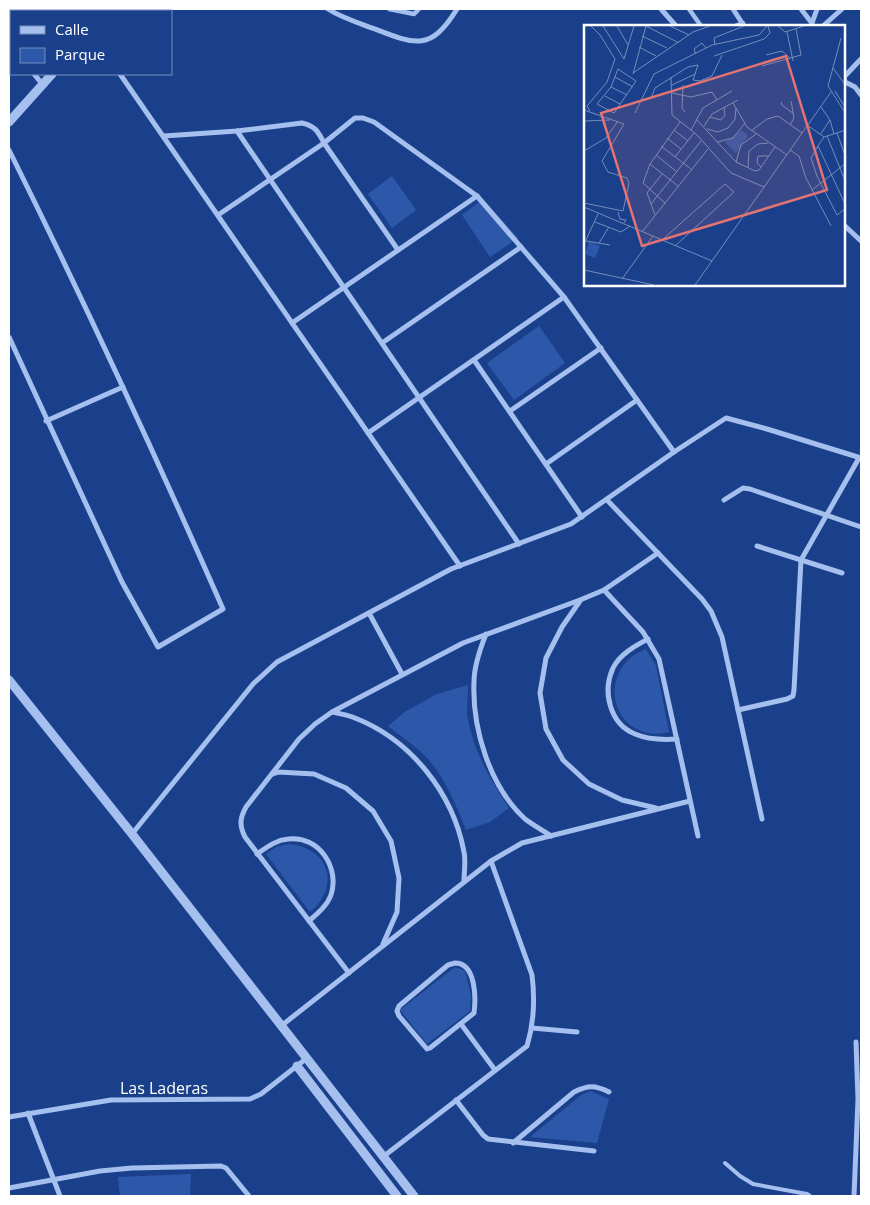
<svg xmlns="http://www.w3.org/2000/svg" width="870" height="1205" font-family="'Open Sans',sans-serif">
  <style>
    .green { fill: #2d58aa }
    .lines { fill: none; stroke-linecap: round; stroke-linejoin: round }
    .service { stroke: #a5bfee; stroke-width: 4 }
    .pedestrian { stroke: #a5bfee; stroke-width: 4.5 }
    .minor { stroke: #a5bfee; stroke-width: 5 }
    .tertiary { stroke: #a5bfee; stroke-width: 9 }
    .labels { text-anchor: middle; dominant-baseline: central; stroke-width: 5; stroke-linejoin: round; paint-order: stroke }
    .street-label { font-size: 16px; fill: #fff; stroke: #1a408c }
    .inset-road { fill: none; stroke: #768cba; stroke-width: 1 }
    .view { fill: #e47373; fill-opacity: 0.15; stroke: #e47373; stroke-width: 2.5 }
    .inset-edge { fill: none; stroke: #fff; stroke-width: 2.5 }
  </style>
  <rect width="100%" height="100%" fill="#1a408c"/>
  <g class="green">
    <path d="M392,176L416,210L392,228L368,194Z"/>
    <path d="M483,199L518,238L490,257L462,215Z"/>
    <path d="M539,326L565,363L514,400L487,363Z"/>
    <path d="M646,649L656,666L669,732C664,733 659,734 654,734C605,729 601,665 646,649Z"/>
    <path d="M468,685C468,696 466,709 468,720C474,752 491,781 509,808L490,822L466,830C455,802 442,770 419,750C409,742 398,734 388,726L406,711L437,694Z"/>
    <path d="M289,844C329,848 341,886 310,912L266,854L276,847Z"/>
    <path d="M455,967L465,971L471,996L470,1011L427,1044L400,1010Z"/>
    <path d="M590,1091L609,1099L597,1143L530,1137L580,1096Z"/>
    <path d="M191,1174L190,1196H120L118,1177Z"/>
  </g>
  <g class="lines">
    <path class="service" d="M725,1163L740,1176L753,1184L807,1194L810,1196"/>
    <g class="pedestrian">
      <path d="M389,9L414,14L419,9"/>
      <path d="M689,9L701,26"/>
      <path d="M735,26L743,23"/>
    </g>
    <g class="minor">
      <path d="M328,9C342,18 359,23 375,29C416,45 431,51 457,9"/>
      <path d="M661,9L676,26"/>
      <path d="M733,9L744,26"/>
      <path d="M801,9L811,22"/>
      <path d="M811,26L817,9"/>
      <path d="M823,26L842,9"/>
      <path d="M9,40L11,43"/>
      <path d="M861,59L844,77L845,82L855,87L861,95"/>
      <path d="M34,74L43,85"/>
      <path d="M120,74L460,566"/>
      <path d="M237,131L519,544"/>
      <path d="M164,136L237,131L302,123C315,126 318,131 324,143L398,250"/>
      <path d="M9,150C84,301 155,454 223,609L158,647L122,582L9,337"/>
      <path d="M218,215L324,143L355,118H363L374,122L477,196L564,297L674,452"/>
      <path d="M844,225L861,241"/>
      <path d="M292,323L477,196"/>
      <path d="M382,343L521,247"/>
      <path d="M474,360L582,517"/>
      <path d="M510,411L601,348"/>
      <path d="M46,421L123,387"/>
      <path d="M368,433L564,297"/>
      <path d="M546,464L637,400"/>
      <path d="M607,500L702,599L711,611L722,637L762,819"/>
      <path d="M724,500L743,488L750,489L861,527"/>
      <path d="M757,546L842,573"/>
      <path d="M604,590L643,632L659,659L698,836"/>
      <path d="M580,601L562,627L546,658L540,693L546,729L563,760L589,784L622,800L656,808"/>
      <path d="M369,613L402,674"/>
      <path d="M486,634C480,649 474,666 474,682C472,729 490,787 525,819C533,825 542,830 551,836"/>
      <path d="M648,639C635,646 620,654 613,668C602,692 610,724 635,734C649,740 663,740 677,739"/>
      <path d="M738,710L787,699L793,696L794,690L801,560L859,458"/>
      <path d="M333,712C340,714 348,715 355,718C411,740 453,793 464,852C466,861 464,872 464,882"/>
      <path d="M273,774L278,772L314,774L346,788L373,811L391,841L399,878L397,912L383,944"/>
      <path d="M132,834L253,684L277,662L451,569L571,524L674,452L726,418L767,429L861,458"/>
      <path d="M257,854C267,847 276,840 288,839C319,835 340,868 331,895C327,906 317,914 309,921"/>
      <path d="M455,963C476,963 476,998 474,1013L430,1048L427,1049L399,1016L397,1011L399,1006L448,965Z"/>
      <path d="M349,973L245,837C239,825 240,818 246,807L299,739L315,724L332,712L463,643L580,600L604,590L658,553"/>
      <path d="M461,1024L495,1070"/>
      <path d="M281,1026L491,861L522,843L690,801"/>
      <path d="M532,1028L577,1032"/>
      <path d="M456,1100L483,1135L488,1139L594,1151"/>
      <path d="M28,1113L60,1196"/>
      <path d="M9,1117L111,1100L250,1099L261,1094L307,1058"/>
      <path d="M513,1143L574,1092C588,1085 595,1085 609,1092"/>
      <path d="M384,1156L527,1046C534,1023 535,999 532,975L491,861"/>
      <path d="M9,1188L100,1171L132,1168L221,1166L226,1168L249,1196"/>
      <path d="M854,1196L858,1099L856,1042"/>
    </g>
    <g class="tertiary">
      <path d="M105,11L107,9"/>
      <path d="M9,122L52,74"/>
      <path d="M9,680L132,834L414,1196"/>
      <path d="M297,1066L397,1196"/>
    </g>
  </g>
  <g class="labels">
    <g class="street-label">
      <text x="164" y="1088">Las Laderas</text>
    </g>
  </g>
  <g transform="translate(584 25)">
    <rect width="261" height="261" fill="#1a408c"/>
    <path d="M158,105L164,111L152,128L141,117ZM5,217L16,221L11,233L1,229Z" fill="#2d58aa"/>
    <path class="inset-road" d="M19,1L40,34M33,1L44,20M62,1L95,18M86,1L105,10M194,1L201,7L220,1M203,7L209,36M58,11L83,23M257,13L244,61L262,89M131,20L130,13L160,1M55,22L72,31M112,29L110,24L118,18L122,23M182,30L198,26L206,33M130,31L180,14L186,8L184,1M40,34L50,1M178,41L217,30L212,4M249,43L262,61M34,44L52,56L30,88L13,79L27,62ZM49,48L109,7L126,1M49,49L62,1M31,52L49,62M87,52L88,90L112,109L147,148L180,162M88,60L111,49M99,60L98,83L101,87M27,62L43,70M251,66L262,84M88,68L107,72L128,67L133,75M21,71L36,79M67,73L71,63L104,42L114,40L109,55L116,56L128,51L138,30M197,77L198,80L210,89M149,78L163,102L203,130M237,82L246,95L250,109M0,85L40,99L18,136L24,147L43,153L45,158L39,186L0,178M6,86L3,81L23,57L31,34L16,10L7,1M51,88L70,49L128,20L175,10L183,1M126,92L137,95L141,90L140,83M112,94L152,137L171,146L175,145L191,122M0,96L26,95M206,100L210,93L207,76M223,100L240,112M120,101L128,89L154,75M123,104L134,107L144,103L151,94L152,83M90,105L104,116M107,105L119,83L148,66M262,105L240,112L234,121L262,181M167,106L183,94L194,91L218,108M253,108L262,133M236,110L246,95M243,111L262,158M83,113L97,124M133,117L149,113L161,98M77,121L107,144M234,121L227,133L233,151L253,190L262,183M206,125L215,131L222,153L247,201M0,126L22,113L34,96M72,130L93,147M91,132L110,108M152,137L157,120L172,109M66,139L94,161M177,142L173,138L174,131H185M164,143L165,126L174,119L184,118M228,165L262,138M81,178L59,158L66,139L96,97M67,179L117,116M0,182L128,236M34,187L36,194L42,195L40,198M71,190L63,168L78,149M11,197L37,207L46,201M58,207L124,124M78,215L141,159L150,167L91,221M2,216L26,220M15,218L25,202M0,219L14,189M0,245L70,260M38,254L69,211M111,260L247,67"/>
    <path class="view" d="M202,31L243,165L58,221L17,88Z"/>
    <rect width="261" height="261" class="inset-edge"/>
  </g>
  <rect width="870" height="1205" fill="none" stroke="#ffffff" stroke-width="20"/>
  <rect x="10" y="10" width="162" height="65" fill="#1a408c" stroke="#768cba"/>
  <rect x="20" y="26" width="25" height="8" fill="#a5bfee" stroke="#768cba"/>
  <text x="55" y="35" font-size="15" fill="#ffffff">Calle</text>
  <rect x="20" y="48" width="25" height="15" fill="#2d58aa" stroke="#768cba"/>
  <text x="55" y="60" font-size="15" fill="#ffffff">Parque</text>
</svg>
